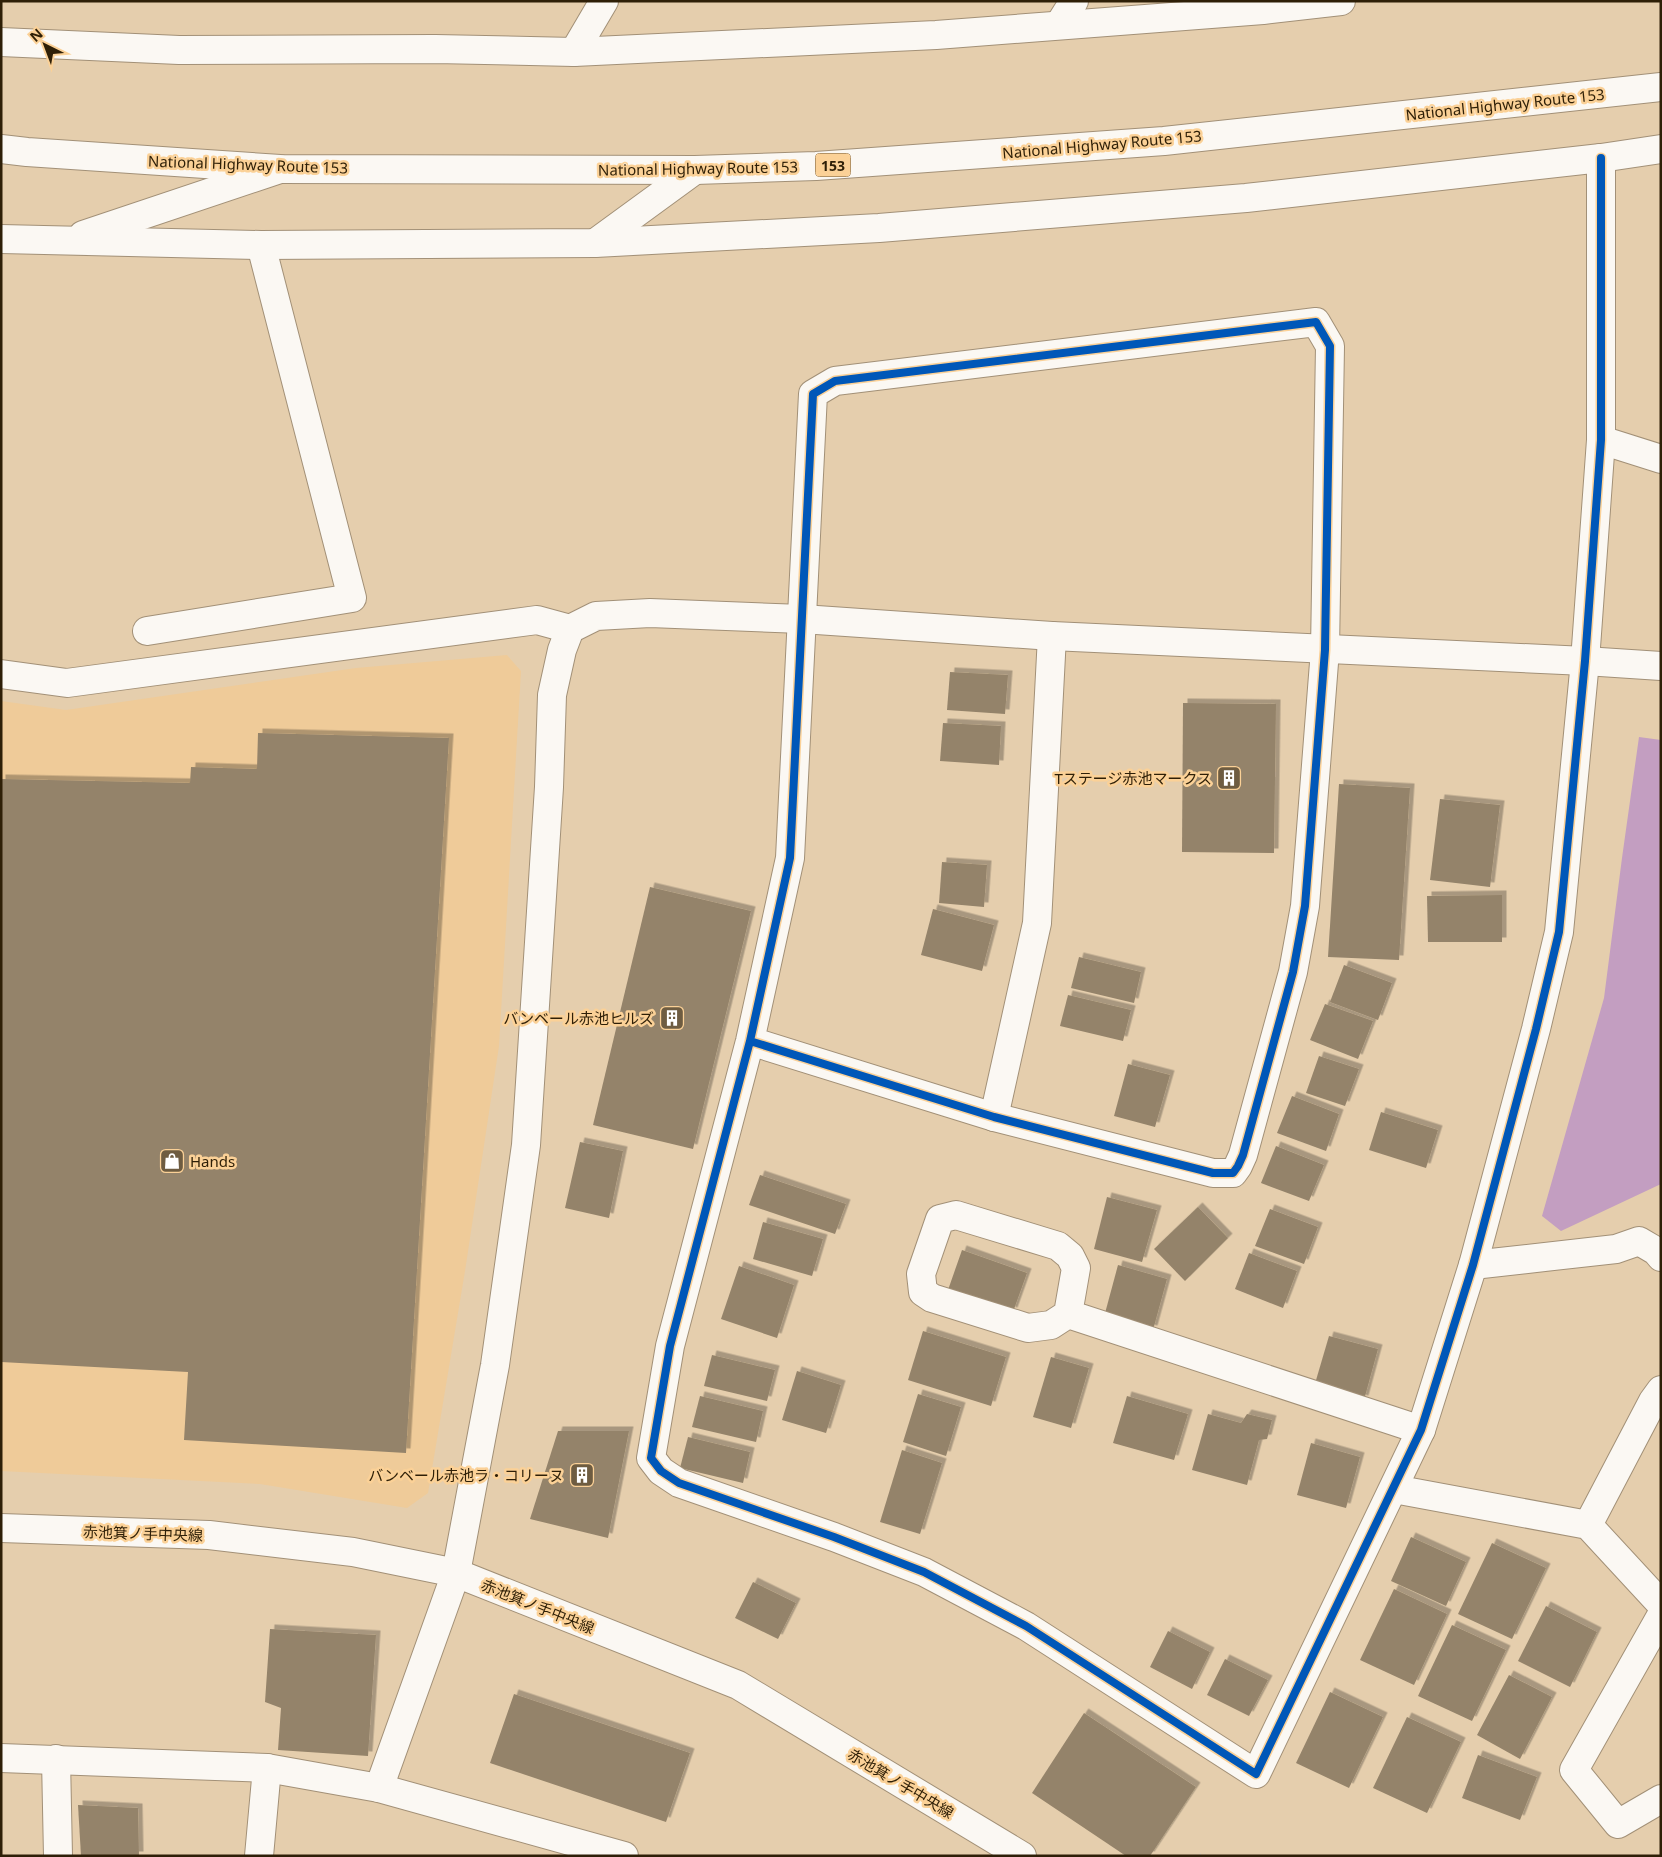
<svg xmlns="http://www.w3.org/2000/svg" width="1662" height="1857" font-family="'Noto Sans','Noto Sans JP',sans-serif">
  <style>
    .built { fill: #efcb99 }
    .water { fill: #c39ec1 }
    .building { fill: #94836a; filter: url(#shadow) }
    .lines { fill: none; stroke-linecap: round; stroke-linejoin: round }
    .minor-casing { stroke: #a29077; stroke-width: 30 }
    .highway-casing { stroke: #a29077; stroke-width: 30 }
    .path { stroke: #d5cdc3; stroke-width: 3; stroke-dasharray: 1 4; stroke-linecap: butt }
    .minor { stroke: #fbf8f3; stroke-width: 28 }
    .highway { stroke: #fbf8f3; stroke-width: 28 }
    .cycleway-casing { stroke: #fbd197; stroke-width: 11 }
    .cycleway { stroke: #0057b8; stroke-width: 8 }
    .labels { text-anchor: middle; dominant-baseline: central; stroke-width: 5; stroke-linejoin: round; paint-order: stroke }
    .shield { fill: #fbd197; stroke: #6c5432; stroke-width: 1 }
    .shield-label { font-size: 14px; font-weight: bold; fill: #2e1f07 }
    .street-label { font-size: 15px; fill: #2e1f07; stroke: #fbd197 }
    .poi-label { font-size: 15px; fill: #2e1f07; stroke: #fbd197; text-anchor: end }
  </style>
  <defs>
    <filter id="shadow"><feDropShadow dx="4.5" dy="-4.5" stdDeviation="0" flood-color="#0004"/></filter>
  </defs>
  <rect width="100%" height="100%" fill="#e5cead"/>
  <path class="built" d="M507,655L521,671L499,1046L465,1271L428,1493L407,1508L260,1484L1,1471V701L66,710L356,668Z"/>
  <path class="water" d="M1639,737L1661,740V1184L1561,1231L1542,1216L1604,998L1622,858Z"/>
  <g class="building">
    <path d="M950,672L1008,675L1005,714L947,710Z"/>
    <path d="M1183,703L1276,704L1274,853L1182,852Z"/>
    <path d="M943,723L1001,726L999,765L940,761Z"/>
    <path d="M258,733L449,738L406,1453L184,1440L188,1372L1,1362V779L190,783L191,767L257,769Z"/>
    <path d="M1339,784L1410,788L1399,960L1328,957Z"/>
    <path d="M1440,799L1500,805L1490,887L1430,880Z"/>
    <path d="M942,862L987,865L984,907L939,903Z"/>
    <path d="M650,887L751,911L693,1149L593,1125Z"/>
    <path d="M1502,895V942H1428L1427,896Z"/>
    <path d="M933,909L994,925L982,971L921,955Z"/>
    <path d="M1079,957L1141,972L1134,1003L1071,988Z"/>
    <path d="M1344,965L1392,983L1378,1020L1330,1002Z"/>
    <path d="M1068,995L1131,1010L1123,1041L1060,1026Z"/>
    <path d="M1325,1004L1373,1021L1358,1059L1310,1040Z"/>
    <path d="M1319,1056L1359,1069L1345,1106L1306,1093Z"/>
    <path d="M1128,1064L1170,1075L1155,1127L1114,1116Z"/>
    <path d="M1292,1096L1339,1114L1326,1151L1277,1133Z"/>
    <path d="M1381,1112L1438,1130L1426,1168L1369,1150Z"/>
    <path d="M580,1142L623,1151L609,1218L565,1208Z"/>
    <path d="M1276,1146L1324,1165L1309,1201L1261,1183Z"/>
    <path d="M760,1175L846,1204L835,1234L749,1205Z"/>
    <path d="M1107,1197L1157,1210L1142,1262L1094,1249Z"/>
    <path d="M1198,1207L1228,1238L1185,1281L1154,1249Z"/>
    <path d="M1270,1209L1318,1227L1304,1264L1255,1246Z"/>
    <path d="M763,1222L823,1239L812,1276L753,1259Z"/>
    <path d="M962,1250L1027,1273L1013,1312L948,1290Z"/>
    <path d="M1249,1253L1297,1271L1283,1308L1235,1289Z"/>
    <path d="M1118,1265L1167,1279L1153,1330L1104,1317Z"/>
    <path d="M739,1266L794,1285L777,1338L721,1319Z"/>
    <path d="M923,1331L1006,1357L991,1406L908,1380Z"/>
    <path d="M1329,1336L1378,1349L1364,1400L1314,1387Z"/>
    <path d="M712,1355L775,1370L767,1401L704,1386Z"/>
    <path d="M1051,1357L1089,1368L1071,1428L1033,1417Z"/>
    <path d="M797,1371L841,1385L826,1433L782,1420Z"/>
    <path d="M918,1394L961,1407L946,1456L903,1442Z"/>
    <path d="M700,1396L763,1411L756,1442L692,1427Z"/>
    <path d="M1127,1396L1188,1414L1174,1460L1113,1443Z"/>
    <path d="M1208,1414L1241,1423L1247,1414L1272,1420L1267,1439L1259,1440L1247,1485L1192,1470Z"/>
    <path d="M558,1431H629L608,1538L530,1519Z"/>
    <path d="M688,1437L750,1452L743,1483L680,1468Z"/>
    <path d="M1311,1443L1360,1457L1346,1508L1297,1495Z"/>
    <path d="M902,1450L942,1463L920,1534L880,1522Z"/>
    <path d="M1411,1537L1466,1562L1446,1606L1391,1581Z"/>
    <path d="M1492,1543L1546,1568L1512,1639L1458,1614Z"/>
    <path d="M753,1582L796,1603L778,1639L735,1618Z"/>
    <path d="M1394,1589L1447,1614L1414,1685L1360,1660Z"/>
    <path d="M1546,1606L1597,1632L1570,1687L1518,1661Z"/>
    <path d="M1452,1625L1506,1650L1472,1721L1418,1696Z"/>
    <path d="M270,1629L376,1635L368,1756L278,1750L281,1708L265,1702Z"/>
    <path d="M1168,1631L1210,1652L1192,1689L1150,1667Z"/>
    <path d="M1225,1659L1268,1680L1249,1716L1207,1695Z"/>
    <path d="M1509,1675L1552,1697L1520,1759L1477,1735Z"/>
    <path d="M1330,1692L1383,1717L1349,1788L1296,1763Z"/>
    <path d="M514,1694L690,1753L666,1822L490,1763Z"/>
    <path d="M1084,1713L1196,1787L1150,1856H1126L1032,1793Z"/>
    <path d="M1407,1717L1461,1742L1427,1813L1373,1788Z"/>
    <path d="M1478,1755L1537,1777L1520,1820L1462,1798Z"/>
    <path d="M78,1805L138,1808L139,1856H81Z"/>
  </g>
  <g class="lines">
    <defs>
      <g id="minor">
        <path d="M1059,25L1074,1"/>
        <path d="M574,52L604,1"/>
        <path d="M83,235L280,169"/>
        <path d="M1,239L261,245L595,243L879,228L1246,198L1601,158L1661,149"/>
        <path d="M595,243L695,170"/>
        <path d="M1601,440L1661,459"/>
        <path d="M147,631L352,598L261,245"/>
        <path d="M1,674L67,683L537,620L570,629"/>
        <path d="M750,1041L994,1117L1213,1173H1233L1238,1166L1243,1155L1293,972L1305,906L1325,650L1330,346L1316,322L835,381L813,394L790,858L750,1041L670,1346L651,1458L661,1471L679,1483L834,1537L924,1572L1026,1626L1256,1774L1421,1430L1473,1265L1536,1029L1559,932L1585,661L1601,440V158"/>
        <path d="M994,1117L1037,923L1052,636"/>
        <path d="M1473,1265L1616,1249L1639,1241L1656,1251L1661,1257"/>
        <path d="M1068,1314L1076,1268L1070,1256L1058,1246L956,1215L940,1219L921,1274L923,1292L932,1298L1028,1328L1051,1325L1068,1314L1421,1430"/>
        <path d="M1394,1489L1588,1525L1661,1604"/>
        <path d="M1588,1525L1653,1401L1661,1390"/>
        <path d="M1,1528L209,1535L353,1552L456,1573L738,1685L1022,1856"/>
        <path d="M1661,1616L1574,1770L1618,1824L1661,1799"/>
        <path d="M1,1758L267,1768L379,1788L624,1856"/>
        <path d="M56,1759L58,1856"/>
        <path d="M379,1788L456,1573L495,1365L526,1145L549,787L552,695L562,650L570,629L596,616L650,613L802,619L1052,636L1585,661L1661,666"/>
        <path d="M259,1856L267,1768"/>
      </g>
      <g id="highway">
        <path d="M1,42L179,50L435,49L574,52L936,35L1263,10L1341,1"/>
        <path d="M1,149L27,152L280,169L695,170L816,166L1164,141L1661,87"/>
      </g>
    </defs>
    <use href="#minor" class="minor-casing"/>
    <use href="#highway" class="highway-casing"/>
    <path class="path" d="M1195,1856L1205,1854"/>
    <use href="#minor" class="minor"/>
    <use href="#highway" class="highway"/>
    <defs>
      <path id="cycleway" d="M750,1041L994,1117L1213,1173H1233L1238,1166L1243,1155L1293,972L1305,906L1325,650L1330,346L1316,322L835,381L813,394L790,858L750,1041L670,1346L651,1458L661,1471L679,1483L834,1537L924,1572L1026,1626L1256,1774L1421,1430L1473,1265L1536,1029L1559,932L1585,661L1601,440V158"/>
    </defs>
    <use href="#cycleway" class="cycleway-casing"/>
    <use href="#cycleway" class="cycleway"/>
  </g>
  <defs>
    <symbol id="building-square" viewBox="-11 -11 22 22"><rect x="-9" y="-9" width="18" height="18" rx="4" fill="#6e5c41" stroke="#fbd197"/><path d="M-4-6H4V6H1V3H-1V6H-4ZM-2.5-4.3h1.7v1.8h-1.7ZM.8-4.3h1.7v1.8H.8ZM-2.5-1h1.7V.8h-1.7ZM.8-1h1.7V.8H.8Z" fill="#fff"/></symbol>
    <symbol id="shop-square" viewBox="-11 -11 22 22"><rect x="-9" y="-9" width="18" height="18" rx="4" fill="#6e5c41" stroke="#fbd197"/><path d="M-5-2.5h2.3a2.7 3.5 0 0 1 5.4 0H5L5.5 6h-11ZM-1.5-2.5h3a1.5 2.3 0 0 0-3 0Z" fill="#fff"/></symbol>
  </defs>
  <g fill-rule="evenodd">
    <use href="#building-square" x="1215" y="764" width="28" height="28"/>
    <use href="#building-square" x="658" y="1004" width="28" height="28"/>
    <use href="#shop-square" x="158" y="1147" width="28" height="28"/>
    <use href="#building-square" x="568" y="1461" width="28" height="28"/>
  </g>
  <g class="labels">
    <rect class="shield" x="815.5" y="153.5" width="35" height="23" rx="4"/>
    <g class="shield-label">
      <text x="833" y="165">153</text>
    </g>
    <g class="street-label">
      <text transform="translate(1505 104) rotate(-6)">National Highway Route 153</text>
      <text transform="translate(1102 144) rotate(-5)">National Highway Route 153</text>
      <text transform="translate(248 164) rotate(2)">National Highway Route 153</text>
      <text transform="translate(698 168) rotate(-1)">National Highway Route 153</text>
      <text transform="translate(143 1533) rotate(2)">赤池箕ノ手中央線</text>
      <text transform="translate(538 1606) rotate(22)">赤池箕ノ手中央線</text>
      <text transform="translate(901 1783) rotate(31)">赤池箕ノ手中央線</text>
    </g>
    <g class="poi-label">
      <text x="1212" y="778">Tステージ赤池マークス</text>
      <text x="654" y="1018">バンベール赤池ヒルズ</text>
      <text x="190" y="1161" text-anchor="start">Hands</text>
      <text x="564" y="1475">バンベール赤池ラ・コリーヌ</text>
    </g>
  </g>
  <rect width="1662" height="1857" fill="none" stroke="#2e1f07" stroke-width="5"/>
  <g transform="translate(45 45) rotate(318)" stroke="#fbd197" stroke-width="4" paint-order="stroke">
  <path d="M0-4L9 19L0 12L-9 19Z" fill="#2e1f07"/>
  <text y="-8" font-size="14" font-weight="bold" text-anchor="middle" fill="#2e1f07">N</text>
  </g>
</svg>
